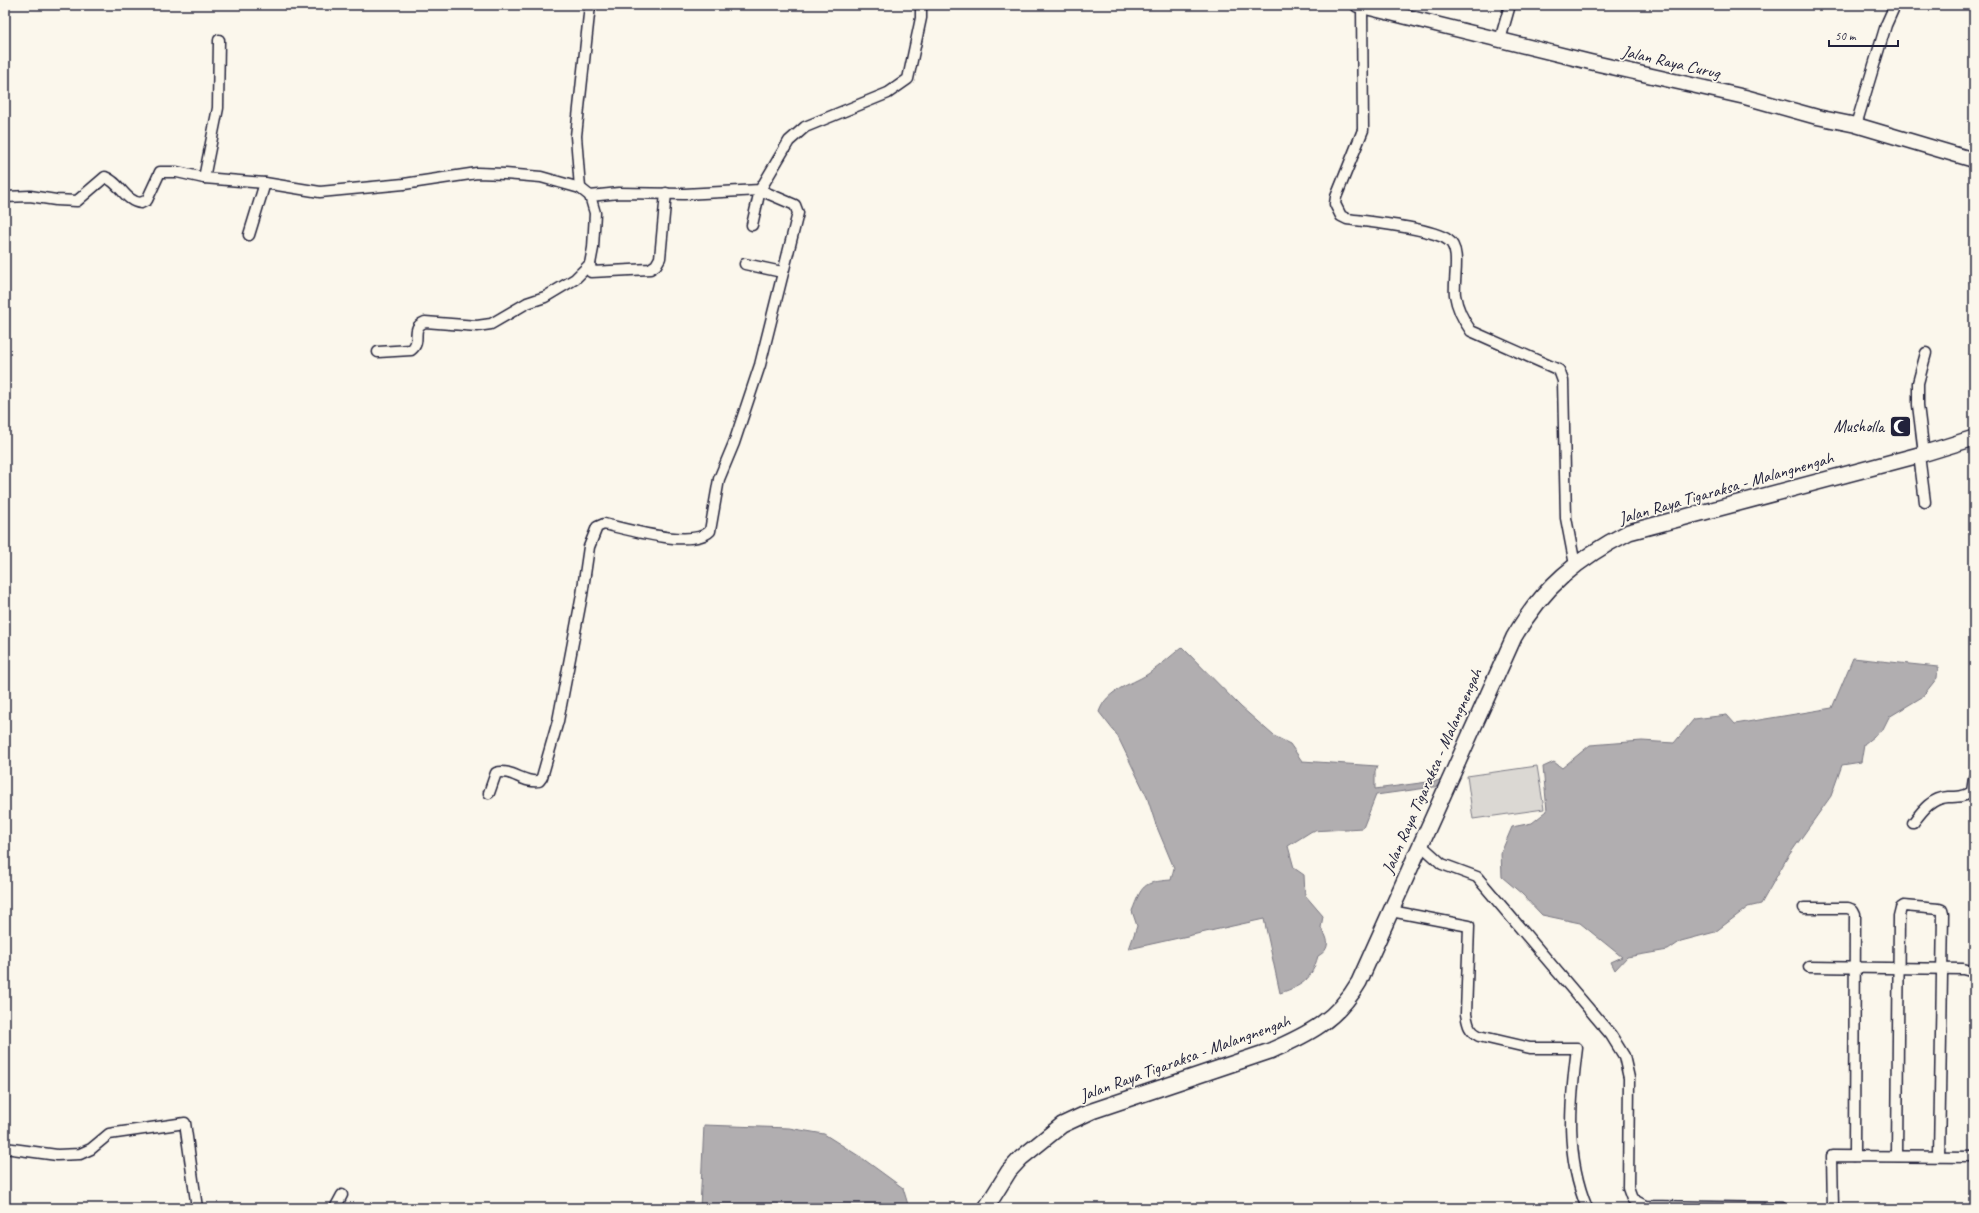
<svg xmlns="http://www.w3.org/2000/svg" width="1979" height="1213" font-family="Caveat,sans-serif">
  <style>
    .green { fill: #dbd8d3; stroke: #7e7d87 }
    .water { fill: #b1aeb0; stroke: #787681 }
    .lines { fill: none; stroke-linecap: round; stroke-linejoin: round }
    .street-casing { stroke: #22223b; stroke-width: 13 }
    .secondary-casing { stroke: #22223b; stroke-width: 17 }
    .primary-casing { stroke: #22223b; stroke-width: 18 }
    .street { stroke: #fbf7ec; stroke-width: 10 }
    .secondary { stroke: #fbf7ec; stroke-width: 14 }
    .primary { stroke: #fbf7ec; stroke-width: 15 }
    .labels { text-anchor: middle; dominant-baseline: central; stroke-width: 3.5; stroke-linejoin: round; paint-order: stroke }
    .street-label { font-size: 17px; fill: #22223b; stroke: #fbf7ec }
    .poi-label { font-size: 17px; fill: #22223b; stroke: #fbf7ec; text-anchor: end }
  </style>
  <rect width="100%" height="100%" fill="#fbf7ec"/>
  <filter id="ink" filterUnits="userSpaceOnUse"><feTurbulence type="fractalNoise" baseFrequency=".025" numOctaves="2"/><feDisplacementMap in="SourceGraphic" scale="8" xChannelSelector="R" yChannelSelector="G"/><feConvolveMatrix kernelMatrix="1 2 1 2 8 2 1 2 1" color-interpolation-filters="sRGB"/></filter>
  <g filter="url(#ink)">
    <path class="green" d="M1537,766L1544,809L1473,819L1467,776Z"/>
    <g class="water">
      <path d="M1182,647L1241,707L1274,736L1290,744L1302,761L1377,766L1375,772V789L1443,780L1441,786L1376,795L1363,828L1312,831L1288,846L1294,868L1304,875L1305,895L1323,916L1321,928C1329,939 1331,949 1318,956C1311,980 1304,985 1280,993L1264,919L1129,949L1137,926L1132,911C1142,886 1142,882 1171,880L1174,868L1156,825L1147,797L1117,735L1099,712C1107,689 1129,686 1148,674C1160,666 1171,656 1182,647Z"/>
      <path d="M1853,658L1938,667L1937,678L1922,697L1889,717L1883,729L1864,744L1861,762L1842,765L1831,796L1787,858L1761,904L1748,907L1715,932L1681,941L1668,950L1627,957L1615,970L1611,962L1622,957L1580,923L1542,915L1522,894L1502,877L1501,853L1512,827L1532,823L1547,811L1543,767L1554,762L1562,768L1590,745L1642,741L1674,743L1694,719L1727,715L1735,724L1832,708Z"/>
      <path d="M704,1125L789,1128L824,1134L862,1158L903,1188L909,1208H700Z"/>
    </g>
    <g class="lines">
      <defs>
        <g id="street">
          <path d="M1362,6L1363,130L1336,197L1335,204L1341,216L1347,219C1370,222 1432,228 1448,240C1462,249 1453,280 1455,295C1457,308 1463,320 1471,331L1559,370L1563,381L1566,518L1575,565"/>
          <path d="M1500,40L1510,5"/>
          <path d="M1856,125L1886,25L1895,5"/>
          <path d="M204,178L218,108L219,40"/>
          <path d="M580,188L576,136L590,5"/>
          <path d="M5,197L30,196L56,200L77,201L105,177C120,182 125,202 141,203L147,200L160,172H177L204,178L265,183L320,192L404,184L477,173L505,174L541,177L580,188L590,196L619,193L684,194L760,190L789,141L805,127L888,93L908,79L921,18V5"/>
          <path d="M249,235L265,183"/>
          <path d="M590,264L591,272L650,269L656,265L660,258L666,193"/>
          <path d="M745,264L782,272"/>
          <path d="M378,352L411,350C423,341 409,328 425,322L477,326L491,324L527,303L545,297L575,279L590,264L593,248L595,213L590,196"/>
          <path d="M1924,454L1918,405V383L1926,353"/>
          <path d="M1919,455L1925,502"/>
          <path d="M489,793L496,773C511,768 524,784 539,781L542,777L558,721L582,595L589,547L597,527L604,524C627,529 692,549 710,531L719,479L734,443L760,365L798,213L795,205L760,190L752,225"/>
          <path d="M1913,823C1922,811 1931,798 1948,797C1957,797 1964,797 1972,792L1974,778"/>
          <path d="M1420,844L1442,864L1477,877L1611,1035L1624,1056L1629,1078L1628,1188L1632,1199L1645,1206L1782,1208"/>
          <path d="M1804,908H1848L1853,910L1855,914L1854,1156"/>
          <path d="M1391,911L1469,926L1466,1014C1468,1025 1469,1031 1479,1036L1530,1048H1577C1570,1103 1565,1155 1587,1208"/>
          <path d="M1809,967L1963,969L1974,972"/>
          <path d="M5,1148L57,1155L80,1154L91,1149L109,1134L185,1123L197,1208"/>
          <path d="M1897,1156L1899,916L1901,908L1904,906L1939,909L1942,910L1943,914L1939,1156"/>
          <path d="M335,1208L342,1195"/>
          <path d="M1833,1208L1832,1156L1974,1157"/>
        </g>
        <path id="secondary" d="M1358,5L1590,62L1745,97L1817,117L1856,125L1974,160"/>
        <path id="primary" d="M986,1208L1009,1171L1021,1158L1062,1125L1092,1111L1270,1051C1309,1034 1337,1020 1359,982L1514,637C1543,587 1578,558 1629,532L1919,455L1974,438"/>
      </defs>
      <use href="#street" class="street-casing"/>
      <use href="#secondary" class="secondary-casing"/>
      <use href="#primary" class="primary-casing"/>
      <use href="#street" class="street"/>
      <use href="#secondary" class="secondary"/>
      <use href="#primary" class="primary"/>
    </g>
  </g>
  <defs>
    <symbol id="mosque-square" viewBox="-11 -11 22 22"><rect x="-9" y="-9" width="18" height="18" rx="4" fill="#22223b" stroke="#fbf7ec"/><path d="M3.5-4.9A6 6 0 1 0 3.5 4.9A5 5 0 1 1 3.5-4.9Z" fill="#fff"/></symbol>
  </defs>
  <g fill-rule="evenodd">
    <use href="#mosque-square" x="1888" y="414" width="25" height="25"/>
  </g>
  <g class="labels">
    <g class="street-label">
      <text transform="translate(1671 62) rotate(13)">Jalan Raya Curug</text>
      <text transform="translate(1726 488) rotate(-16)">Jalan Raya Tigaraksa - Malangnengah</text>
      <text transform="translate(1432 771) rotate(-66)">Jalan Raya Tigaraksa - Malangnengah</text>
      <text transform="translate(1185 1058) rotate(-20)">Jalan Raya Tigaraksa - Malangnengah</text>
    </g>
    <g class="poi-label">
      <text x="1884" y="426">Musholla</text>
    </g>
  </g>
  <rect width="1979" height="1213" fill="none" stroke="#fbf7ec" stroke-width="20"/>
  <rect x="10" y="10" width="1959" height="1193" fill="none" stroke="#22223b" stroke-width="1.5" filter="url(#ink)"/>
  <path d="M1829 40v6h69v-6" fill="none" stroke="#22223b" stroke-width="2"/>
  <text x="1835" y="40" font-size="12" fill="#22223b" stroke="#fbf7ec" stroke-width="3" paint-order="stroke">50 m</text>
</svg>
